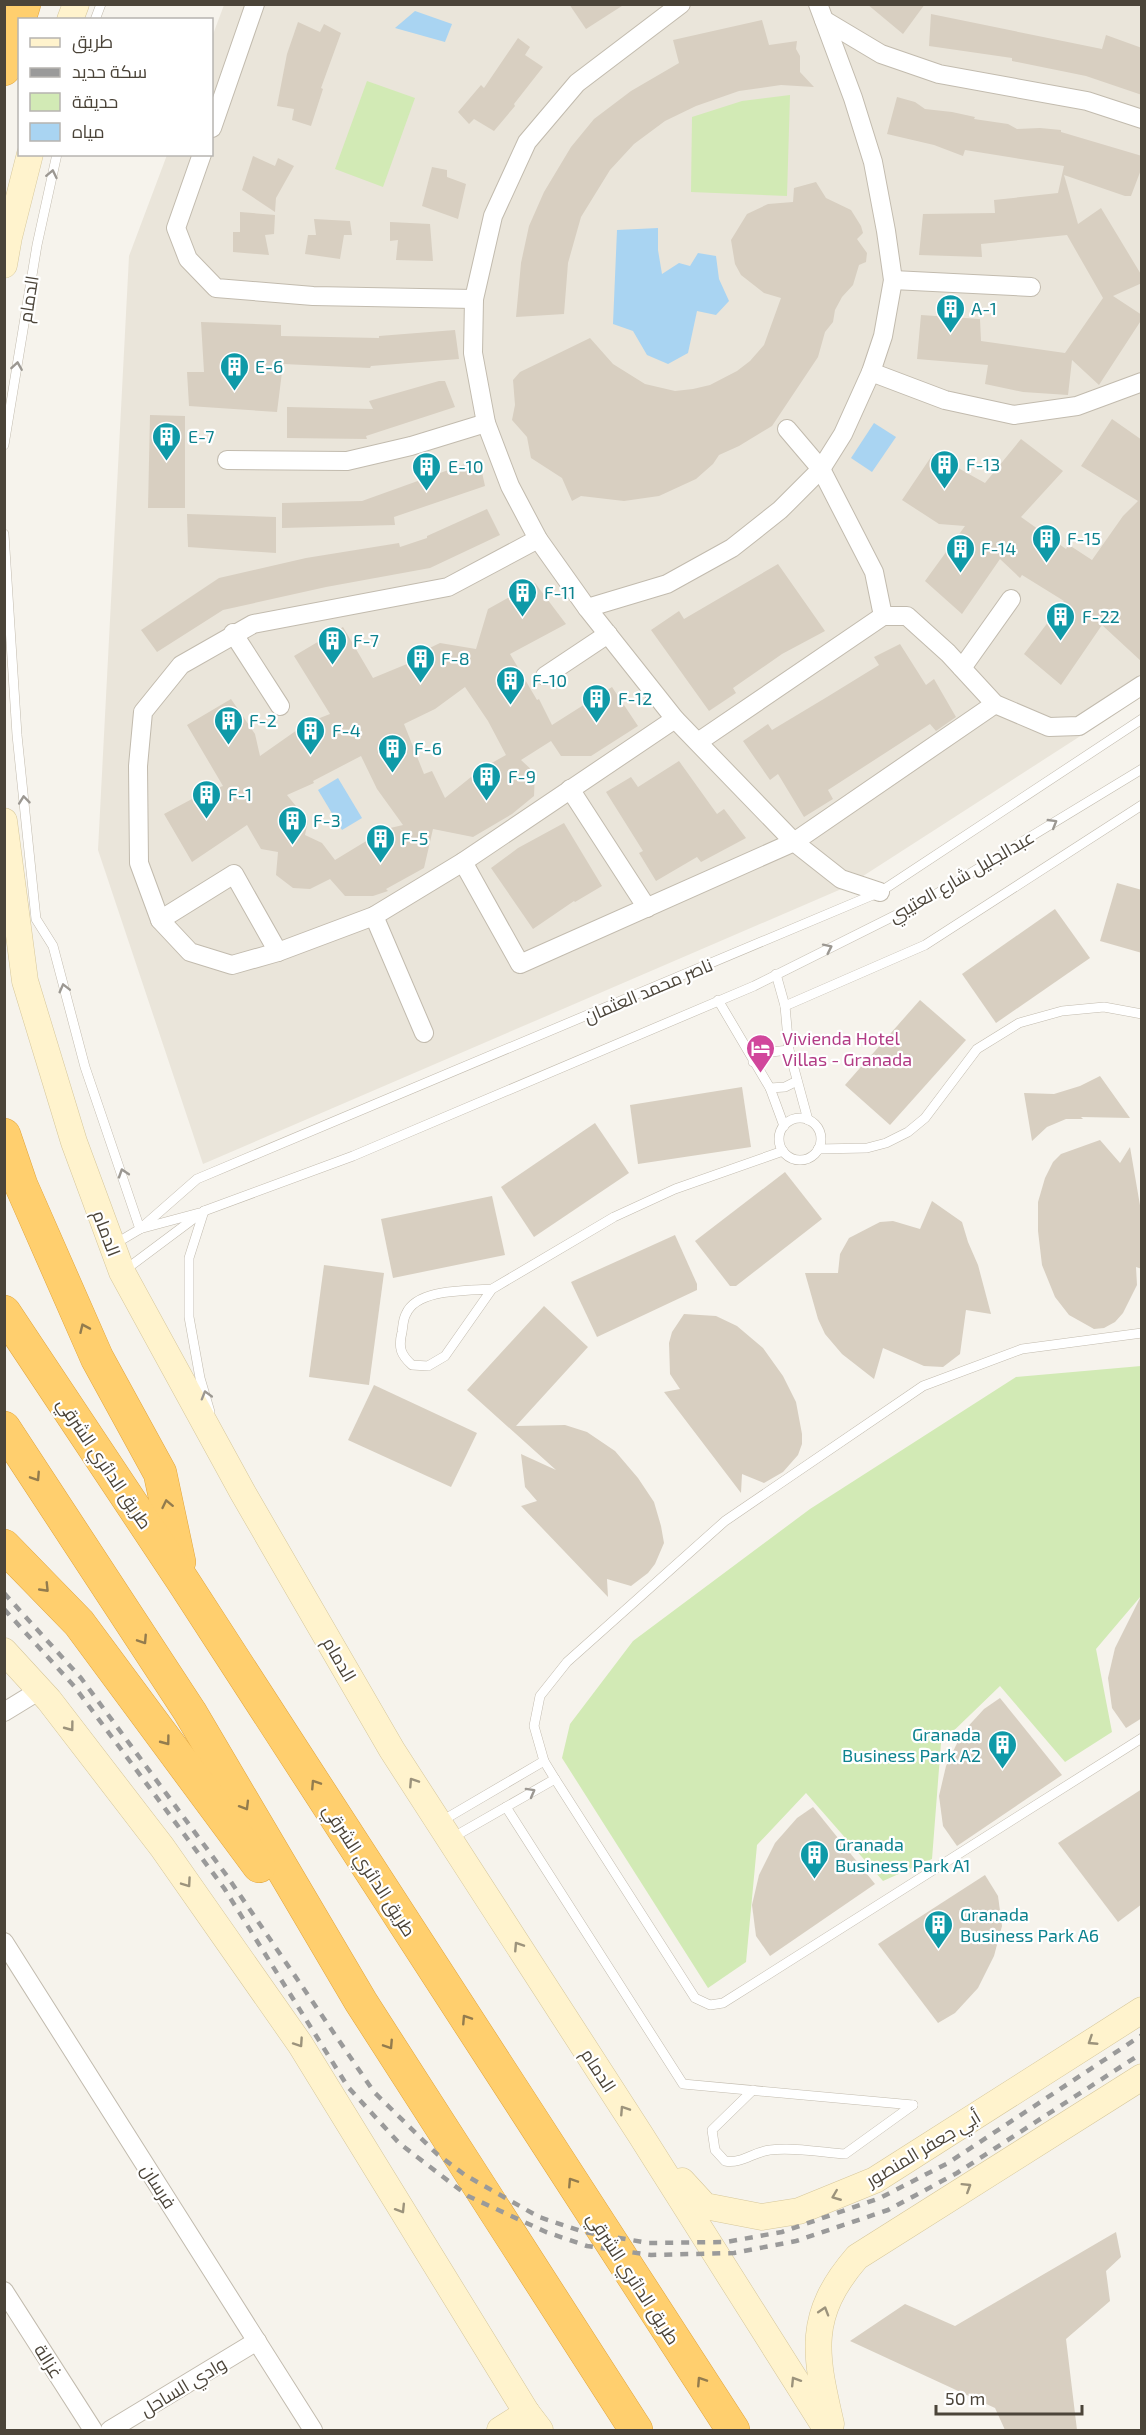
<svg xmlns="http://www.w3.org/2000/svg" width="1146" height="2435" font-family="'Exo 2',Cairo,sans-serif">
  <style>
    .residential { fill: #eae5da }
    .green { fill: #d2eab5 }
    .water { fill: #a9d4f2 }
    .building { fill: #d8cfc1; fill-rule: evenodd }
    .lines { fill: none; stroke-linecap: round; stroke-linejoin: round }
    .lane-casing { stroke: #c2bbae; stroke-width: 10 }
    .street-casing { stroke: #c2bbae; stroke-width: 20 }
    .secondary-casing { stroke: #d6c79b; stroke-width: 27 }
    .highway-casing { stroke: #e0a43c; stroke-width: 34 }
    .lane { stroke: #fff; stroke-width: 9 }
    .street { stroke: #fff; stroke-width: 18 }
    .secondary { stroke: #fff3cd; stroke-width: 26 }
    .highway { stroke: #ffcf6e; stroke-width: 33 }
    .rail { stroke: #9a9a9a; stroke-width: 4.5; stroke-dasharray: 8 8; stroke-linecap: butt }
    .oneway { stroke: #9c9892 }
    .oneway2 { stroke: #937c4e }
    .oneway3 { stroke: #9c937c }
    .labels { text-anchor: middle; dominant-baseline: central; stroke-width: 4.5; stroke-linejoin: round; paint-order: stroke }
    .street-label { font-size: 18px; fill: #4b4439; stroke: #fff }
    .culture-label { font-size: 18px; fill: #0d838f; stroke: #fff; text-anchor: start }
    .hotel-label { font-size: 18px; fill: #b23c85; stroke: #fff; text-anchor: start }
  </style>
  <rect width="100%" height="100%" fill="#f6f3ec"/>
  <path class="residential" d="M224,5H1141V697L846,887L203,1164L98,850L129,256L167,155L212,154V37Z"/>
  <g class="green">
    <path d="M367,81L415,98L383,187L335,169Z"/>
    <path d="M790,95L787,196L691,192L692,117L742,101Z"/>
    <path d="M1141,1366V1596L1096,1649L1112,1732L1065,1762L1000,1686L941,1743L932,1859L883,1881L806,1793L757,1845L746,1962L708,1988L562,1758L570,1724L633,1641L810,1509L1016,1377Z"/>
  </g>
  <g class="water">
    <path d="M415,11L452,24L445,42L395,28Z"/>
    <path d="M658,228V250L662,274L679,263L690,266L698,253L716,256L719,279L729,301L716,315L697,311L688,353L668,364L647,355L633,331L613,324L617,230Z"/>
    <path d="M874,423L896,437L872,472L851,458Z"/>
    <path d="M338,778L362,818L342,830L318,790Z"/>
  </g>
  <g class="building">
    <path d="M569,4H625L586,29Z"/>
    <path d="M867,4H925L903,34Z"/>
    <path d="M931,14L1102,49L1106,35L1142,48V95L1086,76L1012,61V58L929,46Z"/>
    <path d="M762,20L769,45L797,41L796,49L800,56V72L814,87L781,85L739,91L696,106L665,121L634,144L610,170L581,217L568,263L564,314L516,317L521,263L529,226L544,192L571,147L594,119L631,91L679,63L673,40Z"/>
    <path d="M298,22L320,32L324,24L341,33L321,88L323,89L311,126L292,120L294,109L277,106L287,54Z"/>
    <path d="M518,38L530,47L525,55L543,67L514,104L515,106L494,131L474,119L469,124L458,112L481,85L484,88Z"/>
    <path d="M897,97L915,102L925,109L952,112L975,117L974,119L1008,124L1017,129L1040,128L1061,130V132L1142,156V167L1131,196H1125L1064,175L1078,224L1101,208L1142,276V283L1113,296L1142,315V319L1099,385L1072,360L1068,395L1023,392L985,384L988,365L917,359L921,315L980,319L981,341L1065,353L1103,298L1067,235L981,244L982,257L919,255L923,214L995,213L994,200L1058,193L1064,166L965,150L963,156L934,145L887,134Z"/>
    <path d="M253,156L275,166L278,158L294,166L276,198L275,212L242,190Z"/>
    <path d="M432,167L447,170V177L466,184L458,219L422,206Z"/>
    <path d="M816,182L826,198L851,210L861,226L863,233L857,239L867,253L866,262L859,265L853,285L842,297L835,310L833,322L825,332L818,357L772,426L739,446L719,455L713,464L696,479L659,496L624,501L581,496L572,501L562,478L531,458L527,437L512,420L515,405L513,380L520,372L590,338L613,364L645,384L675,391L693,389L710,385L737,371L750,361L764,345L781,298L764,293L741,275L735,264L731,240L747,214L768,204L793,202L794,188Z"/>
    <path d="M240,212L275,215L274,234L265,235L269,255L233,252V232H240Z"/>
    <path d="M314,219L350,221L352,235H344L340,259L305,254L308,235H316Z"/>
    <path d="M390,222L430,224L433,261L396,260L398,240L390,241Z"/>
    <path d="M201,322L281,325V336L379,338V336L455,330L459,359L371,366L370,368L283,364L277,412L189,406L187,372H204Z"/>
    <path d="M439,381H445L455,407L366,436L367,439L287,438V407L373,409L369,401Z"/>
    <path d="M150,415L185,416V508H148Z"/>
    <path d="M1112,419L1142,440V662L1102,625L1061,685L1024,654L1064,601L1022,575L1020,578L1000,559L962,614L925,581L965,526L939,524L902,500L933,454L985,483L1021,439L1063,471L1021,517L1066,549L1069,545L1092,560L1123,516L1138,501L1081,466Z"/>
    <path d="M479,459L485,486L394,517L395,525L282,528V503L362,501Z"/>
    <path d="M487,509L500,535L430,568L326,587L223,610L157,652L141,630L219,578L306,558L399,543L400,547L427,538V536Z"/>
    <path d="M187,514L276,517V553L188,547Z"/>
    <path d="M778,564L825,631L782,654L733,688L736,693L709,711L651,630L679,611L684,619Z"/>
    <path d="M535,583L566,624L510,654L537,700L539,699L552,725L612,687L638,726L591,756H561L551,741L521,760L535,773L534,796L512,814L473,837L433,829L424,868L386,889L388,891L373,896H345L330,879L310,889L293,888L276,875L278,852L261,849L247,825L192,862L164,814L205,792L223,786L187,725L231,699L255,734L260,756L307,723L330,714L294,656L343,627L373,678L419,659L417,654L440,643L476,649L488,609ZM465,687L488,721L506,755L481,769L445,798L432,771L424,774L404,724L435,709ZM361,756L377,789L403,825L386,829L335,860L322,843L305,835L308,821L287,795L314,783L313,781Z"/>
    <path d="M900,644L926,685L934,679L956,717L936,731L930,724L828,790L833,799L804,817L778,774L770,780L743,741L768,724L772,730L827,697L879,665L874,657Z"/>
    <path d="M679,761L717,814L724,809L746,838L701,862L697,857L656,881L639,853L643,851L606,792L631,777L638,787Z"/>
    <path d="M564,823L602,886L575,902L574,901L533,929L491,868L518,848Z"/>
    <path d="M1117,883L1142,890V953L1100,941Z"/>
    <path d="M1055,909L1090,958L996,1023L962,974Z"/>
    <path d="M920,1000L966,1040L890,1125L845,1085Z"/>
    <path d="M1100,1076L1130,1118L1081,1117L1083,1119H1066L1047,1127L1032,1141L1024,1093L1054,1094L1080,1086Z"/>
    <path d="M742,1087L751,1147L638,1164L630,1105Z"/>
    <path d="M595,1123L629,1173L534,1237L501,1187Z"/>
    <path d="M1100,1140L1120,1163L1130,1147L1142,1217V1269L1136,1267L1137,1285L1123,1313L1115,1322L1104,1328L1094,1329L1069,1315L1055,1297L1042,1265L1038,1231V1202L1045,1178L1053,1162L1061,1154Z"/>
    <path d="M785,1172L822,1219L736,1286H730L695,1241Z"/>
    <path d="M492,1196L505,1255L393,1278L381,1219Z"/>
    <path d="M932,1201L962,1222L968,1242L978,1265L991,1314L966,1310L960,1354L943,1367L924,1366L883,1348L874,1379L842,1354L825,1334L818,1319L805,1273H838L840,1254L849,1238L880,1222L893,1221L920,1229Z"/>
    <path d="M675,1235L697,1284V1290L597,1337L571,1282Z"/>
    <path d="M324,1265L384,1273L369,1385L309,1377Z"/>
    <path d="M544,1306L588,1347L516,1426L565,1425L587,1432L615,1451L638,1478L654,1502L661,1526L664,1543L655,1564L648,1573L631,1586L607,1579L608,1597L521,1506L537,1501L525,1487L521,1454L556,1470L467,1390Z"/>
    <path d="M684,1314L716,1316L737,1326L763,1348L783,1376L796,1402L802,1434V1444L798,1455L783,1472L764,1483L742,1474L741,1493L664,1392L680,1389L670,1374L669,1343L672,1332Z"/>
    <path d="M374,1385L477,1433L451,1487L348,1440Z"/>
    <path d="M1142,1594V1718L1126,1728L1112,1708L1108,1678L1115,1648Z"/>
    <path d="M1000,1698L1062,1775L957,1846L943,1826L939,1796L946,1766L962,1733L984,1709Z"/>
    <path d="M1142,1789V1904L1118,1922L1058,1843Z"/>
    <path d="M813,1807L875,1884L770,1956L756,1936L752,1905L759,1875L775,1843L797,1818Z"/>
    <path d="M985,1875L998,1896L1002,1926L994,1956L978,1988L955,2013L938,2023L878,1944Z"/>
    <path d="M1116,2232L1121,2257L1106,2271L1110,2301L1066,2339L1077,2430H1005L995,2408L850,2341L905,2304L955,2326Z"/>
  </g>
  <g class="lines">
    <defs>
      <g id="lane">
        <path d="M95,20L101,4"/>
        <path d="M4,445L37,245L57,154"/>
        <path d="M4,534L17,735L36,919L53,946L85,1067L140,1229"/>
        <path d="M776,974L785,1006L789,1050L808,1120"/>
        <path d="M718,1000L770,1088L784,1126"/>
        <path d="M785,1006L925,945L1142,805"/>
        <path d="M753,1062L771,1052L789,1050"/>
        <path d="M770,1088L785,1087L797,1081"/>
        <circle cx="800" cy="1139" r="21"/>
        <path d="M818,1149L867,1148L886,1143L908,1132L925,1118L977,1049L1019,1023L1062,1011L1104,1007L1142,1014"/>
        <path d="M204,1211L189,1258V1317L200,1378L210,1412"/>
        <path d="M143,1228L199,1213"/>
        <path d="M113,1245L140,1229L197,1179L880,892L1142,719"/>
        <path d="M125,1270L204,1211L353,1156L754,986L928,899L1142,769"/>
        <path d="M492,1289C468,1291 417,1288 406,1314C403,1319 403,1326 402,1332C398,1348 401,1355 412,1365L428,1366L445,1356L492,1289L614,1217L675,1189L783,1151"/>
        <path d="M1142,1333L1022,1349L923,1386L725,1521L567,1662L540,1696L534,1726L544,1761L555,1779L695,1998L710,2005L723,2003L1142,1738"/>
        <path d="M506,1807L683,2084L913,2105"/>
        <path d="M440,1822L544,1761"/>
        <path d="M450,1839L555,1779"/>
        <path d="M753,2090L712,2130L715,2150L725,2161C742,2164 753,2152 770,2150C794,2147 820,2152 845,2154L913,2105"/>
      </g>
      <g id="street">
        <path d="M681,4L577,83L527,142L493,216L474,299L473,353L486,423L510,486L538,539L587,608L675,719L794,842L841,879L880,892"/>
        <path d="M824,20L881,54L939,74L1087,101L1142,119"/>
        <path d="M212,128L255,4"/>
        <path d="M202,154L176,228L188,259L216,288L313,296L474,299"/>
        <path d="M893,280L1031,287"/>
        <path d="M871,372L945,400L1014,415L1077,406L1142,382"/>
        <path d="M787,429L821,469L874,572L883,616"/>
        <path d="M227,460L347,461L411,446L486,423"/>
        <path d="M538,539L448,587L253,624L181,665L143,712L138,766L139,863L160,920L190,952L232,965L278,952L374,916L463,862L675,719"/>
        <path d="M587,608L667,584L732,548L780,510L821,469L843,434L871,372L883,336L893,280L886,231L873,162L853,98L818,4"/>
        <path d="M233,633L280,706"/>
        <path d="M962,668L1011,599"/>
        <path d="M545,676L608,634"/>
        <path d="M698,742L883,616H907L948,653L995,704L1049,727L1079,726L1142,685"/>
        <path d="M570,789L647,908"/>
        <path d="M463,862L520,964L794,842L995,704"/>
        <path d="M374,916L424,1033"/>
        <path d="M160,920L234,874L278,952"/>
        <path d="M4,1712L40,1690"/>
        <path d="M4,1942L313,2430"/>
        <path d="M4,2291L93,2430"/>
        <path d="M110,2430L257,2341"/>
      </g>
      <g id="secondary">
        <path d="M70,20L76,4"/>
        <path d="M4,265L9,237L30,154"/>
        <path d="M4,821L25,981L74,1142L122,1272L243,1493L392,1750L640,2134L827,2430"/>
        <path d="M4,1651L49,1700L162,1847L300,2044L527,2413L540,2430"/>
        <path d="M682,2181L705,2206L762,2217L799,2211L875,2180L1142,2010"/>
        <path d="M831,2424C815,2354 806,2316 857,2257L1142,2077"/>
        <path d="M500,2430L527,2413"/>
      </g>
      <g id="highway">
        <path d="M4,69L24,4"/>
        <path d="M4,1135L21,1185L97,1358L160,1473L179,1562"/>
        <path d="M4,1312L183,1581L733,2430"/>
        <path d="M4,1428L190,1712L361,2002L636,2430"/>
        <path d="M4,1546L79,1623L259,1866"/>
      </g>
    </defs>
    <use href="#lane" class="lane-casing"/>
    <use href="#street" class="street-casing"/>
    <use href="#secondary" class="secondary-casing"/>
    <use href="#highway" class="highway-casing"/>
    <use href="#lane" class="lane"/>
    <use href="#street" class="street"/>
    <use href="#secondary" class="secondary"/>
    <use href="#highway" class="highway"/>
    <g class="rail">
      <path d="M4,1593L81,1678L227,1876L374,2092L437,2154L465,2175L539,2217L584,2232L649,2243L726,2242L782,2232L880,2198L948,2163L1142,2035"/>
      <path d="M4,1609L74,1686L224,1888L348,2087L399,2143L468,2196L546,2232L587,2246L651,2255L734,2253L796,2241L888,2210L957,2173L1142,2053"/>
    </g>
  </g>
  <defs><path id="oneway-chevron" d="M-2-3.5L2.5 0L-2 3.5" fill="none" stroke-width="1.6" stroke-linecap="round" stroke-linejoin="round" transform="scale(1.5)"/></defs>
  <g class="oneway">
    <use href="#oneway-chevron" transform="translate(52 174) rotate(-78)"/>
    <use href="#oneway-chevron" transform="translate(17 366) rotate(-81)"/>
    <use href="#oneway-chevron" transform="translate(24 800) rotate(-96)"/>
    <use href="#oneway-chevron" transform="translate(1053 823) rotate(-31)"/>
    <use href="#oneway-chevron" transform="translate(828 948) rotate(-26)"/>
    <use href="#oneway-chevron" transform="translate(64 988) rotate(-104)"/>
    <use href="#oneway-chevron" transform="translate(123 1173) rotate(-108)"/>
    <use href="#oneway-chevron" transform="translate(206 1395) rotate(-106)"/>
    <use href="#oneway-chevron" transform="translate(531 1792) rotate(-29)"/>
  </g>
  <g class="oneway2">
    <use href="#oneway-chevron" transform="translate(84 1328) rotate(-114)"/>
    <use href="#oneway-chevron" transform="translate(36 1477) rotate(57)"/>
    <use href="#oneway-chevron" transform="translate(167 1504) rotate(-102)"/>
    <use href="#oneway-chevron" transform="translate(45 1588) rotate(46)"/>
    <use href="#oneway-chevron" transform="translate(143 1640) rotate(57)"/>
    <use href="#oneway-chevron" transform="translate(166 1741) rotate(53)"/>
    <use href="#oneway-chevron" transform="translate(315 1784) rotate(-123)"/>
    <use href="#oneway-chevron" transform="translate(245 1806) rotate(59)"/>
    <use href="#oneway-chevron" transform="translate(466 2019) rotate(-123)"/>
    <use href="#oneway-chevron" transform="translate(389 2045) rotate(57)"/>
    <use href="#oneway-chevron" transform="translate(572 2182) rotate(-123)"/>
    <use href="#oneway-chevron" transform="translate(701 2381) rotate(-123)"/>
  </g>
  <g class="oneway3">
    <use href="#oneway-chevron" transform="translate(70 1727) rotate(53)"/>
    <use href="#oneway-chevron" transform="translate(413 1782) rotate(-123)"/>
    <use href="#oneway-chevron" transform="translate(187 1883) rotate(55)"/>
    <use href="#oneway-chevron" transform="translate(518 1946) rotate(-123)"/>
    <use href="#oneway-chevron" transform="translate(1092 2041) rotate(147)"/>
    <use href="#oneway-chevron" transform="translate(299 2043) rotate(56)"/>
    <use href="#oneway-chevron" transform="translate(624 2110) rotate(-123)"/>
    <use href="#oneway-chevron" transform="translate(967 2187) rotate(-32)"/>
    <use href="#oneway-chevron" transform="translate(836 2196) rotate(158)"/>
    <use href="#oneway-chevron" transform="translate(401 2209) rotate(58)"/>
    <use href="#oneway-chevron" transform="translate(824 2311) rotate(-73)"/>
    <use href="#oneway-chevron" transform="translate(795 2381) rotate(-122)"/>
  </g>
  <defs>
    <symbol id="building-pin" viewBox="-11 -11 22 30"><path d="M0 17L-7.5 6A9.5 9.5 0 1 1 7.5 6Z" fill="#0f9aa8" stroke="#fff"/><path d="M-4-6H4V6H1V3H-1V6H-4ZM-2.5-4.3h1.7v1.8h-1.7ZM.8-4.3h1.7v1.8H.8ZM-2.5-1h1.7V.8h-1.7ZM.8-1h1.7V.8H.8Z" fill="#fff"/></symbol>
    <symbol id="hotel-pin" viewBox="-11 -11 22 30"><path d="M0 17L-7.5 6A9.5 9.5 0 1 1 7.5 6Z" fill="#d1479c" stroke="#fff"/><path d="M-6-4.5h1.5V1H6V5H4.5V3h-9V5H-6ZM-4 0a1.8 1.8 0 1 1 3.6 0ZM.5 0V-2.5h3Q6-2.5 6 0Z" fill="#fff"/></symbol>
  </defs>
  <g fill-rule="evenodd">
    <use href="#building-pin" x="934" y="292" width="33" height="45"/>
    <use href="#building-pin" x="218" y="350" width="33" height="45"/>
    <use href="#building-pin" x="150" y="420" width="33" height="45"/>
    <use href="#building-pin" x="928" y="448" width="33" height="45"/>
    <use href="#building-pin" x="410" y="450" width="33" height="45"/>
    <use href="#building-pin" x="1030" y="522" width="33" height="45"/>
    <use href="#building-pin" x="944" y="532" width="33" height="45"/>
    <use href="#building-pin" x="506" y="576" width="33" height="45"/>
    <use href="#building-pin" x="1044" y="600" width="33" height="45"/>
    <use href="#building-pin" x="316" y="624" width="33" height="45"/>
    <use href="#building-pin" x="404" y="642" width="33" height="45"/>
    <use href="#building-pin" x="494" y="664" width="33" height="45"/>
    <use href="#building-pin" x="580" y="682" width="33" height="45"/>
    <use href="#building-pin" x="212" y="704" width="33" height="45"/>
    <use href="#building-pin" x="294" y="714" width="33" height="45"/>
    <use href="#building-pin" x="376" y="732" width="33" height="45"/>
    <use href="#building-pin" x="470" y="760" width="33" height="45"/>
    <use href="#building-pin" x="190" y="778" width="33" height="45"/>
    <use href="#building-pin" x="276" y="804" width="33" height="45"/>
    <use href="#building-pin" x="364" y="822" width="33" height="45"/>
    <use href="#hotel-pin" x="744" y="1032" width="33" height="45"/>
    <use href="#building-pin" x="986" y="1728" width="33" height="45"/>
    <use href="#building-pin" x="798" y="1838" width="33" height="45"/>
    <use href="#building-pin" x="922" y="1908" width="33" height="45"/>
  </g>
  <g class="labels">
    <g class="street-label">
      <text transform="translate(28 299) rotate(-81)">الدمام</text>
      <text transform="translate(961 876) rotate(-30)">عبدالجليل شارع العتيبي</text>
      <text transform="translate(648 990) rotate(-23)">ناصر محمد العثمان</text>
      <text transform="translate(107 1233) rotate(69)">الدمام</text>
      <text transform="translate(105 1463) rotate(56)">طريق الدائري الشرقي</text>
      <text transform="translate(340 1659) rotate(60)">الدمام</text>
      <text transform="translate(370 1870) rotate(57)">طريق الدائري الشرقي</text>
      <text transform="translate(599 2070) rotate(57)">الدمام</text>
      <text transform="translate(923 2148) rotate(-31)">أبي جعفر المنصور</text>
      <text transform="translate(159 2186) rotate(58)">فرسان</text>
      <text transform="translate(634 2278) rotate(57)">طريق الدائري الشرقي</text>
      <text transform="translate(49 2361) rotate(58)">غزالة</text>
      <text transform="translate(183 2386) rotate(-31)">وادي الساحل</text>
    </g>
    <g class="culture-label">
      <text x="971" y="308">A-1</text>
      <text x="255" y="366">E-6</text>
      <text x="188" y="436">E-7</text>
      <text x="966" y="464">F-13</text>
      <text x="448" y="466">E-10</text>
      <text x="1067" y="538">F-15</text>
      <text x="981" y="548">F-14</text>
      <text x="544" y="592">F-11</text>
      <text x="1082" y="616">F-22</text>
      <text x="353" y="640">F-7</text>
      <text x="441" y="658">F-8</text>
      <text x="532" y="680">F-10</text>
      <text x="618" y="698">F-12</text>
      <text x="249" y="720">F-2</text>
      <text x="332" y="730">F-4</text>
      <text x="414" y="748">F-6</text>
      <text x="508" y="776">F-9</text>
      <text x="228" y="794">F-1</text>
      <text x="313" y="820">F-3</text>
      <text x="401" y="838">F-5</text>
      <text x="981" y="1734" text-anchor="end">Granada<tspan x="981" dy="21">Business Park A2</tspan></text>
      <text x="835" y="1844">Granada<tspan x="835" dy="21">Business Park A1</tspan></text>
      <text x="960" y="1914">Granada<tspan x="960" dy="21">Business Park A6</tspan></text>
    </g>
    <g class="hotel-label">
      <text x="782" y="1038">Vivienda Hotel<tspan x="782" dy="21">Villas - Granada</tspan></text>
    </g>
  </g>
  <rect width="1146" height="2435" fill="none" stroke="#4b4439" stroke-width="12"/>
  <rect x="18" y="18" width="195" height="138" fill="#ffffff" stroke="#b7b4b0" stroke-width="1.5"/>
  <rect x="30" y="38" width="30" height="9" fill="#fff3cd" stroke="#b7b4b0" stroke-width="1.5"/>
  <text x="72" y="48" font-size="18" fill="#4b4439">طريق</text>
  <rect x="30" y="68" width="30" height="9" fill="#9a9a9a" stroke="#b7b4b0" stroke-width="1.5"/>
  <text x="72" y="78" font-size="18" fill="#4b4439">سكة حديد</text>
  <rect x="30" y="93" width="30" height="18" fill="#d2eab5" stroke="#b7b4b0" stroke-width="1.5"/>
  <text x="72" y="108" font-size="18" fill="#4b4439">حديقة</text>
  <rect x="30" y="123" width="30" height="18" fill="#a9d4f2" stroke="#b7b4b0" stroke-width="1.5"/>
  <text x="72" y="138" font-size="18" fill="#4b4439">مياه</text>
  <path d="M936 2405v9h146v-9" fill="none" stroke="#4b4439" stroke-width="3"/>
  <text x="945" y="2405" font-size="18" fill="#4b4439" stroke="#ffffff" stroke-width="4.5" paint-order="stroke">50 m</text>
</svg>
